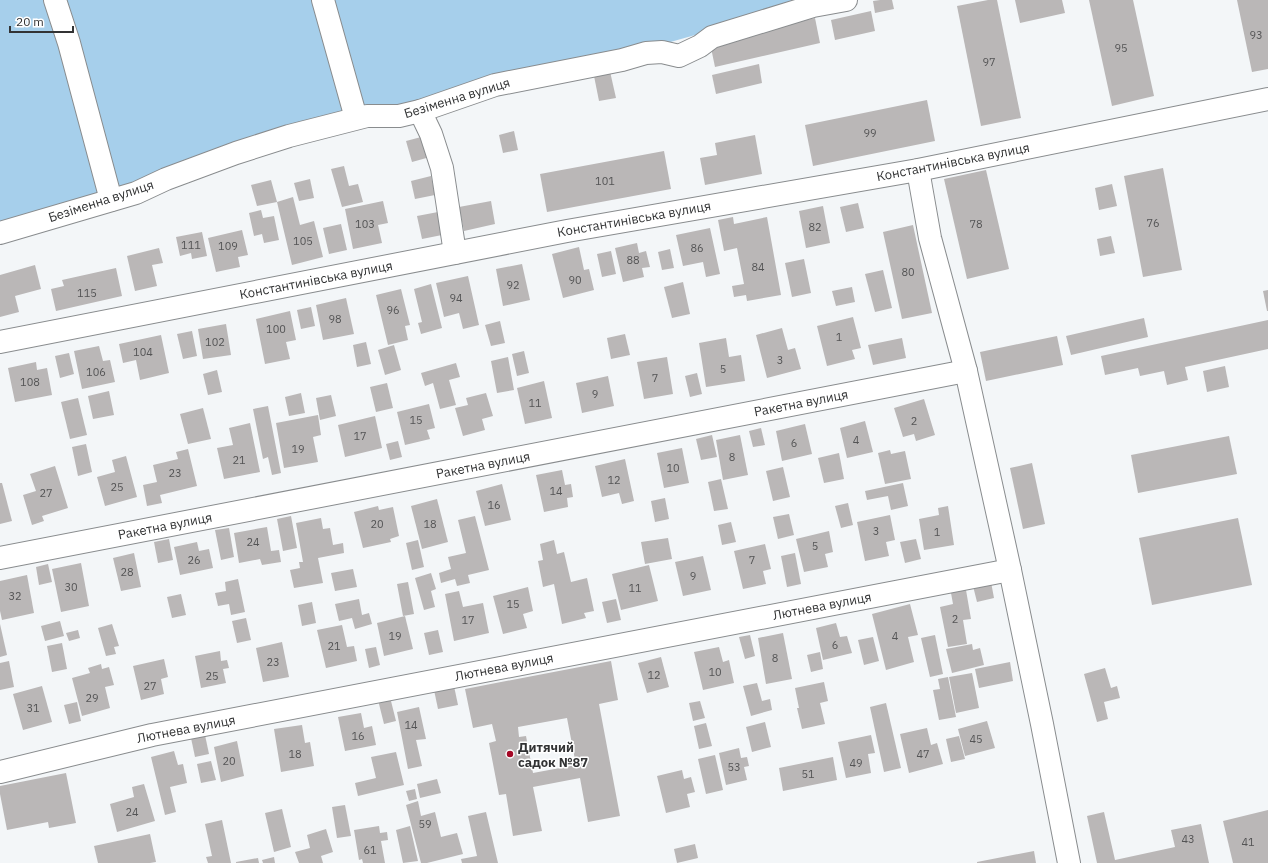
<svg xmlns="http://www.w3.org/2000/svg" width="1268" height="863" font-family="'IBM Plex Sans',sans-serif">
  <style>
    .green { fill: #a6cfeb }
    .building { fill: #bab7b7; fill-rule: evenodd }
    .lines { fill: none; stroke-linecap: round; stroke-linejoin: round }
    .minor-casing { stroke: #898c8e; stroke-width: 24 }
    .minor { stroke: #fff; stroke-width: 22 }
    .poi-dot { fill: #a40725; stroke: #fff; stroke-width: 1.5 }
    .labels { text-anchor: middle; dominant-baseline: central; stroke-width: 3; stroke-linejoin: round; paint-order: stroke }
    .number-label { font-size: 11px; fill: #545455 }
    .street-label { font-size: 13px; fill: #323334; stroke: #fff }
    .poi-label { font-size: 13px; font-weight: bold; fill: #323334; stroke: #fff; text-anchor: start }
  </style>
  <rect width="100%" height="100%" fill="#f3f6f8"/>
  <path class="green" d="M0,0H819L628,54L0,226Z"/>
  <g class="building">
    <path d="M880,0H892L894,9L875,13L873,1Z"/>
    <path d="M988,0H997L1021,118L981,126L957,6Z"/>
    <path d="M1015,0H1062L1065,13L1020,23Z"/>
    <path d="M1089,0H1133L1154,96L1112,106Z"/>
    <path d="M1237,0H1268V69L1252,72Z"/>
    <path d="M871,11L875,31L835,40L831,20Z"/>
    <path d="M815,18L820,43L715,67L710,43Z"/>
    <path d="M759,64L762,83L716,94L712,75Z"/>
    <path d="M609,67L616,98L599,101L593,71Z"/>
    <path d="M927,100L935,141L813,166L805,125Z"/>
    <path d="M514,131L518,150L503,153L499,135Z"/>
    <path d="M755,135L762,174L705,185L700,158L717,155L715,143Z"/>
    <path d="M425,136L430,157L412,162L406,141Z"/>
    <path d="M664,151L671,189L547,212L540,174Z"/>
    <path d="M344,166L349,186L358,184L363,202L342,207L331,169Z"/>
    <path d="M1163,168L1182,270L1143,277L1124,176Z"/>
    <path d="M986,170L1009,269L967,279L944,179Z"/>
    <path d="M431,176L435,195L415,199L411,181Z"/>
    <path d="M310,179L314,198L299,201L294,183Z"/>
    <path d="M271,180L277,202L257,206L251,185Z"/>
    <path d="M1112,184L1117,206L1099,210L1095,188Z"/>
    <path d="M293,197L300,225L314,221L323,257L292,265L277,202Z"/>
    <path d="M383,201L388,223L378,225L382,243L353,249L345,209Z"/>
    <path d="M491,201L495,224L464,231L459,207Z"/>
    <path d="M858,203L864,228L846,232L840,207Z"/>
    <path d="M823,206L830,243L806,248L799,211Z"/>
    <path d="M261,210L263,218L274,216L279,240L264,243L262,234L254,236L249,213Z"/>
    <path d="M438,212L442,235L422,239L417,216Z"/>
    <path d="M733,217L734,224L767,217L781,295L747,301L746,295L734,297L732,286L744,284L737,248L724,251L718,220Z"/>
    <path d="M341,224L347,250L329,254L323,228Z"/>
    <path d="M913,225L932,313L902,319L883,232Z"/>
    <path d="M710,228L720,274L706,277L703,262L683,266L676,235Z"/>
    <path d="M242,230L248,255L238,257L240,267L216,272L208,238Z"/>
    <path d="M202,232L207,256L192,259L191,253L180,256L176,237Z"/>
    <path d="M1111,236L1115,253L1100,256L1097,239Z"/>
    <path d="M637,243L639,253L646,251L650,267L642,268L644,277L623,282L615,248Z"/>
    <path d="M579,247L584,270L589,269L594,290L563,298L552,254Z"/>
    <path d="M159,248L163,263L152,265L157,286L135,291L127,256Z"/>
    <path d="M670,249L674,268L662,270L658,252Z"/>
    <path d="M611,251L616,274L602,277L597,254Z"/>
    <path d="M804,259L811,293L792,297L785,263Z"/>
    <path d="M522,264L530,300L503,306L496,269Z"/>
    <path d="M35,265L41,289L15,296L19,312L0,317V275Z"/>
    <path d="M116,268L122,296L56,311L51,289L64,286L62,280Z"/>
    <path d="M883,270L892,308L875,312L865,274Z"/>
    <path d="M468,276L479,325L463,329L459,313L444,317L436,283Z"/>
    <path d="M683,282L690,314L672,318L664,287Z"/>
    <path d="M431,284L442,328L421,334L418,323L422,322L414,289Z"/>
    <path d="M852,287L855,302L836,306L832,291Z"/>
    <path d="M401,289L410,325L405,326L408,340L388,345L376,295Z"/>
    <path d="M1268,290V311H1267L1263,291Z"/>
    <path d="M346,298L354,334L323,340L316,305Z"/>
    <path d="M311,307L315,326L301,329L297,310Z"/>
    <path d="M290,311L296,340L286,342L290,359L265,364L256,319Z"/>
    <path d="M853,317L861,348L852,350L855,359L827,366L817,326Z"/>
    <path d="M1144,318L1148,337L1071,355L1066,336Z"/>
    <path d="M1268,320V349L1185,367L1188,380L1167,385L1164,371L1140,376L1138,368L1105,375L1101,356Z"/>
    <path d="M500,321L505,343L491,346L485,325Z"/>
    <path d="M226,324L231,355L203,359L198,329Z"/>
    <path d="M782,328L788,350L795,348L801,369L767,378L756,335Z"/>
    <path d="M192,331L197,356L183,359L177,334Z"/>
    <path d="M625,334L630,355L611,359L607,338Z"/>
    <path d="M161,335L169,373L140,380L136,360L123,363L119,344Z"/>
    <path d="M1057,336L1063,365L986,381L980,352Z"/>
    <path d="M726,338L729,357L741,355L745,381L706,387L699,343Z"/>
    <path d="M902,338L906,358L873,365L868,345Z"/>
    <path d="M366,342L371,364L357,367L353,345Z"/>
    <path d="M394,345L401,370L385,375L378,350Z"/>
    <path d="M99,346L103,361L110,360L115,382L82,389L74,351Z"/>
    <path d="M524,351L529,373L517,376L512,354Z"/>
    <path d="M69,353L74,374L60,378L55,356Z"/>
    <path d="M508,357L514,390L497,393L491,361Z"/>
    <path d="M667,357L673,394L644,399L637,362Z"/>
    <path d="M36,362L37,370L47,368L52,395L15,402L8,368Z"/>
    <path d="M456,363L460,377L449,380L456,405L440,409L433,383L425,386L421,373Z"/>
    <path d="M1225,366L1229,387L1207,392L1203,371Z"/>
    <path d="M217,370L222,392L208,395L203,374Z"/>
    <path d="M697,373L702,394L690,397L685,376Z"/>
    <path d="M608,376L614,406L582,413L576,383Z"/>
    <path d="M544,381L552,418L525,424L517,388Z"/>
    <path d="M387,383L393,408L376,412L370,387Z"/>
    <path d="M109,391L114,415L93,419L88,396Z"/>
    <path d="M301,393L305,413L289,416L285,397Z"/>
    <path d="M486,393L493,416L482,419L485,430L463,436L455,408L468,405L466,398Z"/>
    <path d="M331,395L336,416L320,420L316,398Z"/>
    <path d="M78,398L87,435L70,439L61,402Z"/>
    <path d="M924,399L935,435L916,441L914,434L903,437L894,408Z"/>
    <path d="M429,404L435,428L427,430L430,439L405,445L397,412Z"/>
    <path d="M268,406L281,473L272,475L268,457L263,459L253,409Z"/>
    <path d="M203,408L211,439L188,444L180,414Z"/>
    <path d="M318,415L321,435L313,437L318,462L284,468L276,423Z"/>
    <path d="M375,416L382,448L345,457L338,425Z"/>
    <path d="M865,421L873,452L847,458L840,428Z"/>
    <path d="M250,423L260,472L224,479L217,448L233,445L229,428Z"/>
    <path d="M805,424L812,454L782,461L776,431Z"/>
    <path d="M761,428L765,445L753,447L749,431Z"/>
    <path d="M712,435L717,457L701,460L696,439Z"/>
    <path d="M740,435L748,475L723,480L716,440Z"/>
    <path d="M1229,436L1237,474L1138,493L1131,455Z"/>
    <path d="M398,441L402,457L390,460L386,444Z"/>
    <path d="M86,444L92,472L78,476L72,447Z"/>
    <path d="M682,448L689,483L664,488L657,453Z"/>
    <path d="M188,449L197,486L160,495L162,503L147,506L143,485L157,482L153,465L178,459L176,452Z"/>
    <path d="M890,450L891,454L905,451L911,479L885,484L878,453Z"/>
    <path d="M839,453L844,479L824,483L818,458Z"/>
    <path d="M126,456L137,497L105,506L97,477L115,472L112,460Z"/>
    <path d="M625,459L634,501L622,504L619,493L602,497L595,466Z"/>
    <path d="M1032,463L1045,524L1023,529L1010,468Z"/>
    <path d="M55,466L68,508L42,516L44,521L32,525L23,495L36,491L30,474Z"/>
    <path d="M783,467L790,497L773,501L766,471Z"/>
    <path d="M562,470L565,485L571,484L573,497L567,498L568,507L544,512L536,475Z"/>
    <path d="M721,479L728,509L714,511L708,482Z"/>
    <path d="M0,483H2L12,521L0,524Z"/>
    <path d="M903,483L908,506L891,510L888,496L867,500L865,491Z"/>
    <path d="M502,484L511,520L485,526L476,491Z"/>
    <path d="M665,498L669,519L655,522L651,501Z"/>
    <path d="M437,499L448,542L422,549L411,506Z"/>
    <path d="M848,503L853,525L841,528L835,506Z"/>
    <path d="M378,506L379,510L393,507L399,536L390,539L391,542L363,548L354,512Z"/>
    <path d="M948,506L954,545L924,550L919,519L939,515L938,508Z"/>
    <path d="M789,514L794,535L778,539L773,517Z"/>
    <path d="M890,515L895,540L886,542L889,556L865,561L857,522Z"/>
    <path d="M291,516L297,548L283,551L277,519Z"/>
    <path d="M475,516L489,570L468,575L470,583L457,586L455,579L441,583L439,573L451,569L448,557L466,553L458,520Z"/>
    <path d="M321,518L323,529L330,528L333,545L343,543L344,553L318,558L323,583L294,588L290,570L300,568L299,562H303L296,523Z"/>
    <path d="M1238,518L1252,585L1152,605L1139,538Z"/>
    <path d="M731,522L736,542L722,545L718,525Z"/>
    <path d="M267,527L271,551L279,550L281,562L262,565L260,559L239,563L234,533Z"/>
    <path d="M229,528L234,557L221,560L215,530Z"/>
    <path d="M829,531L833,552L825,554L828,567L804,572L796,539Z"/>
    <path d="M668,538L672,559L645,564L641,542Z"/>
    <path d="M169,539L173,560L158,563L154,542Z"/>
    <path d="M916,539L921,559L905,563L900,542Z"/>
    <path d="M418,540L424,567L412,570L406,543Z"/>
    <path d="M554,540L557,554L564,552L571,582L587,578L594,611L584,613L586,618L562,624L554,584L543,587L538,561L543,560L540,544Z"/>
    <path d="M197,542L199,551L209,549L213,568L180,575L174,547Z"/>
    <path d="M765,544L771,569L763,571L766,584L743,589L734,551Z"/>
    <path d="M134,553L141,587L121,591L113,558Z"/>
    <path d="M795,553L801,584L787,587L781,556Z"/>
    <path d="M703,556L711,590L683,596L675,562Z"/>
    <path d="M81,563L89,606L61,612L52,569Z"/>
    <path d="M48,564L52,582L39,585L36,567Z"/>
    <path d="M649,565L658,601L621,610L612,574Z"/>
    <path d="M353,569L357,587L335,591L331,573Z"/>
    <path d="M431,573L436,589L431,591L435,607L424,610L415,578Z"/>
    <path d="M27,575L34,613L2,620L0,611V581Z"/>
    <path d="M238,579L245,612L231,615L229,604L218,606L215,593L226,591L225,582Z"/>
    <path d="M408,582L414,614L403,616L397,584Z"/>
    <path d="M991,582L994,598L977,602L973,586Z"/>
    <path d="M528,587L533,611L523,614L527,628L503,634L493,596Z"/>
    <path d="M966,590L971,619L963,620L967,644L948,647L940,607L953,604L951,593Z"/>
    <path d="M459,591L463,607L483,603L489,633L454,641L445,594Z"/>
    <path d="M181,594L186,615L172,618L167,597Z"/>
    <path d="M359,599L362,615L369,613L372,624L355,629L352,618L339,621L335,604Z"/>
    <path d="M616,599L621,620L607,623L602,602Z"/>
    <path d="M312,602L316,623L302,626L298,605Z"/>
    <path d="M910,604L918,635L908,637L914,662L886,670L872,614Z"/>
    <path d="M405,616L413,649L384,656L377,623Z"/>
    <path d="M246,618L251,640L237,643L232,621Z"/>
    <path d="M60,621L64,636L45,641L41,626Z"/>
    <path d="M836,623L840,637L847,636L852,653L823,660L816,628Z"/>
    <path d="M0,624L7,655L0,657Z"/>
    <path d="M112,624L119,646L114,647L116,654L106,656L98,628Z"/>
    <path d="M342,625L347,647L354,646L357,661L326,668L317,630Z"/>
    <path d="M78,630L80,638L69,641L66,633Z"/>
    <path d="M438,630L443,652L429,655L424,633Z"/>
    <path d="M783,633L792,679L766,684L758,638Z"/>
    <path d="M750,635L755,656L745,659L739,637Z"/>
    <path d="M935,635L943,674L930,677L921,638Z"/>
    <path d="M873,637L879,661L864,665L858,640Z"/>
    <path d="M282,642L289,677L263,682L256,648Z"/>
    <path d="M62,643L67,669L52,672L47,646Z"/>
    <path d="M972,644L973,650L980,648L984,665L952,673L946,649Z"/>
    <path d="M376,647L380,665L369,668L365,649Z"/>
    <path d="M719,647L723,662L729,660L734,683L703,690L694,652Z"/>
    <path d="M220,651L221,661L227,660L229,668L223,669L226,683L201,688L195,656Z"/>
    <path d="M820,652L823,669L811,672L807,655Z"/>
    <path d="M661,657L669,687L647,693L638,663Z"/>
    <path d="M164,659L168,677L161,679L164,694L141,700L133,666Z"/>
    <path d="M9,661L14,687L0,690V663Z"/>
    <path d="M611,661L618,700L599,704L620,816L588,822L580,778L533,787L542,831L513,836L506,794L499,795L489,743L496,741L492,724L473,728L465,689ZM567,718L576,765L533,773L526,736L519,737L518,727Z"/>
    <path d="M1010,662L1013,681L979,688L975,669Z"/>
    <path d="M101,664L102,669L109,667L114,685L105,687L110,708L82,716L72,678L90,673L88,668Z"/>
    <path d="M1105,668L1111,688L1117,686L1120,698L1104,702L1108,719L1097,722L1084,674Z"/>
    <path d="M972,673L979,708L956,713L949,677Z"/>
    <path d="M948,677L956,717L939,720L933,690L940,689L938,679Z"/>
    <path d="M824,682L828,701L820,703L825,724L802,729L797,708H799L795,688Z"/>
    <path d="M757,683L762,701L770,699L772,710L751,716L743,686Z"/>
    <path d="M42,686L52,722L23,730L13,694Z"/>
    <path d="M454,686L458,705L438,709L434,690Z"/>
    <path d="M390,697L396,721L384,724L378,700Z"/>
    <path d="M700,701L705,718L693,721L689,703Z"/>
    <path d="M77,702L81,721L69,724L64,705Z"/>
    <path d="M886,703L901,768L884,772L870,707Z"/>
    <path d="M419,707L426,739L416,740L422,766L408,769L397,712Z"/>
    <path d="M361,713L364,728L372,726L376,745L345,751L338,717Z"/>
    <path d="M987,721L995,748L965,756L958,729Z"/>
    <path d="M765,722L771,747L752,752L746,727Z"/>
    <path d="M706,723L712,746L699,749L694,726Z"/>
    <path d="M302,725L305,743L310,742L314,766L281,772L274,729Z"/>
    <path d="M927,728L931,745L937,743L943,764L909,773L900,734Z"/>
    <path d="M205,735L209,754L195,757L191,738Z"/>
    <path d="M871,735L875,753L868,754L871,773L846,778L838,742Z"/>
    <path d="M959,736L965,759L951,762L946,739Z"/>
    <path d="M237,741L244,776L221,782L214,747Z"/>
    <path d="M739,748L741,758L747,757L749,766L744,767L747,780L726,785L719,753Z"/>
    <path d="M174,751L178,765L183,764L187,783L170,787L176,812L165,815L151,757Z"/>
    <path d="M396,752L404,785L358,796L355,783L376,778L371,757Z"/>
    <path d="M715,755L723,790L706,794L698,759Z"/>
    <path d="M833,757L837,780L783,791L779,768Z"/>
    <path d="M211,761L216,780L201,783L197,764Z"/>
    <path d="M682,770L684,779L691,777L695,792L687,794L690,807L666,813L657,776Z"/>
    <path d="M66,773L76,823L49,828L48,822L7,830L0,794V786Z"/>
    <path d="M437,779L441,793L420,798L417,784Z"/>
    <path d="M144,784L155,821L117,832L110,804L134,797L132,787Z"/>
    <path d="M415,789L417,799L409,801L406,791Z"/>
    <path d="M418,801L421,816L435,812L441,837L457,833L463,854L427,863H421L406,805Z"/>
    <path d="M345,805L351,836L337,838L332,807Z"/>
    <path d="M282,809L291,847L274,852L265,813Z"/>
    <path d="M1268,810V863H1233L1223,821Z"/>
    <path d="M486,812L498,863H462L461,859L477,856L468,816Z"/>
    <path d="M1104,812L1115,860L1175,847L1171,830L1201,824L1209,863H1097L1087,816Z"/>
    <path d="M222,820L231,863H208L206,857L212,856L205,824Z"/>
    <path d="M379,826L380,833L387,832L388,840L381,841L385,863H363L362,859L359,860L354,830Z"/>
    <path d="M410,826L418,861L403,863L396,830Z"/>
    <path d="M326,829L333,852L321,856L323,863H299L295,852L310,848L307,835Z"/>
    <path d="M150,834L156,862L150,863H98L94,846Z"/>
    <path d="M695,844L698,858L677,863L674,849Z"/>
    <path d="M1034,851L1036,863H977V862Z"/>
    <path d="M274,857L275,863H263L262,860Z"/>
    <path d="M258,858L259,863H236V862Z"/>
  </g>
  <g class="lines">
    <defs>
      <g id="minor">
        <path d="M55,0L69,43L111,200"/>
        <path d="M323,0L356,118"/>
        <path d="M420,111L431,134L442,168L455,253"/>
        <path d="M918,170L930,238L966,371L1010,570L1042,724L1069,863"/>
        <path d="M0,233L136,193L166,179L236,153L289,136L367,116H399L420,111L495,85L622,60L646,53L662,52L679,56L700,46L712,37L813,6L846,0"/>
        <path d="M0,342L567,231L918,170L1268,99"/>
        <path d="M0,558L966,371"/>
        <path d="M0,772L152,735L1010,570"/>
      </g>
    </defs>
    <use href="#minor" class="minor-casing"/>
    <use href="#minor" class="minor"/>
  </g>
  <circle class="poi-dot" cx="510" cy="754" r="4"/>
  <g class="labels">
    <g class="number-label">
      <text x="1256" y="35">93</text>
      <text x="1121" y="48">95</text>
      <text x="989" y="62">97</text>
      <text x="870" y="133">99</text>
      <text x="605" y="181">101</text>
      <text x="1153" y="223">76</text>
      <text x="365" y="224">103</text>
      <text x="976" y="224">78</text>
      <text x="815" y="227">82</text>
      <text x="303" y="241">105</text>
      <text x="191" y="245">111</text>
      <text x="228" y="246">109</text>
      <text x="697" y="248">86</text>
      <text x="633" y="260">88</text>
      <text x="758" y="267">84</text>
      <text x="908" y="272">80</text>
      <text x="575" y="280">90</text>
      <text x="513" y="285">92</text>
      <text x="87" y="293">115</text>
      <text x="456" y="298">94</text>
      <text x="393" y="310">96</text>
      <text x="335" y="319">98</text>
      <text x="276" y="329">100</text>
      <text x="839" y="337">1</text>
      <text x="215" y="342">102</text>
      <text x="143" y="352">104</text>
      <text x="780" y="360">3</text>
      <text x="723" y="369">5</text>
      <text x="96" y="372">106</text>
      <text x="655" y="378">7</text>
      <text x="30" y="382">108</text>
      <text x="595" y="394">9</text>
      <text x="535" y="403">11</text>
      <text x="416" y="420">15</text>
      <text x="914" y="421">2</text>
      <text x="360" y="436">17</text>
      <text x="856" y="440">4</text>
      <text x="794" y="443">6</text>
      <text x="298" y="449">19</text>
      <text x="732" y="457">8</text>
      <text x="239" y="460">21</text>
      <text x="673" y="468">10</text>
      <text x="175" y="473">23</text>
      <text x="614" y="480">12</text>
      <text x="117" y="487">25</text>
      <text x="556" y="491">14</text>
      <text x="46" y="493">27</text>
      <text x="494" y="505">16</text>
      <text x="377" y="524">20</text>
      <text x="430" y="524">18</text>
      <text x="876" y="531">3</text>
      <text x="937" y="532">1</text>
      <text x="253" y="542">24</text>
      <text x="815" y="546">5</text>
      <text x="194" y="560">26</text>
      <text x="752" y="560">7</text>
      <text x="127" y="572">28</text>
      <text x="693" y="576">9</text>
      <text x="71" y="587">30</text>
      <text x="635" y="588">11</text>
      <text x="15" y="596">32</text>
      <text x="513" y="604">15</text>
      <text x="955" y="619">2</text>
      <text x="468" y="620">17</text>
      <text x="395" y="636">19</text>
      <text x="895" y="636">4</text>
      <text x="835" y="645">6</text>
      <text x="334" y="646">21</text>
      <text x="775" y="658">8</text>
      <text x="273" y="662">23</text>
      <text x="715" y="672">10</text>
      <text x="654" y="675">12</text>
      <text x="212" y="676">25</text>
      <text x="150" y="686">27</text>
      <text x="92" y="698">29</text>
      <text x="33" y="708">31</text>
      <text x="411" y="725">14</text>
      <text x="358" y="736">16</text>
      <text x="976" y="739">45</text>
      <text x="295" y="754">18</text>
      <text x="923" y="754">47</text>
      <text x="229" y="761">20</text>
      <text x="856" y="763">49</text>
      <text x="734" y="767">53</text>
      <text x="808" y="774">51</text>
      <text x="132" y="812">24</text>
      <text x="425" y="824">59</text>
      <text x="1188" y="839">43</text>
      <text x="1248" y="842">41</text>
      <text x="370" y="850">61</text>
    </g>
    <g class="street-label">
      <text transform="translate(457 98) rotate(-17)">Безіменна вулиця</text>
      <text transform="translate(953 162) rotate(-11)">Константинівська вулиця</text>
      <text transform="translate(101 201) rotate(-18)">Безіменна вулиця</text>
      <text transform="translate(634 219) rotate(-10)">Константинівська вулиця</text>
      <text transform="translate(316 280) rotate(-11)">Константинівська вулиця</text>
      <text transform="translate(801 403) rotate(-11)">Ракетна вулиця</text>
      <text transform="translate(483 465) rotate(-11)">Ракетна вулиця</text>
      <text transform="translate(165 526) rotate(-11)">Ракетна вулиця</text>
      <text transform="translate(822 606) rotate(-11)">Лютнева вулиця</text>
      <text transform="translate(504 667) rotate(-11)">Лютнева вулиця</text>
      <text transform="translate(186 729) rotate(-11)">Лютнева вулиця</text>
    </g>
    <g class="poi-label">
      <text x="518" y="747">Дитячий<tspan x="518" dy="15">садок №87</tspan></text>
    </g>
  </g>
  <path d="M10 26v6h63v-6" fill="none" stroke="#323334" stroke-width="2"/>
  <text x="16" y="26" font-size="12" fill="#323334" stroke="#ffffff" stroke-width="3" paint-order="stroke">20 m</text>
</svg>
